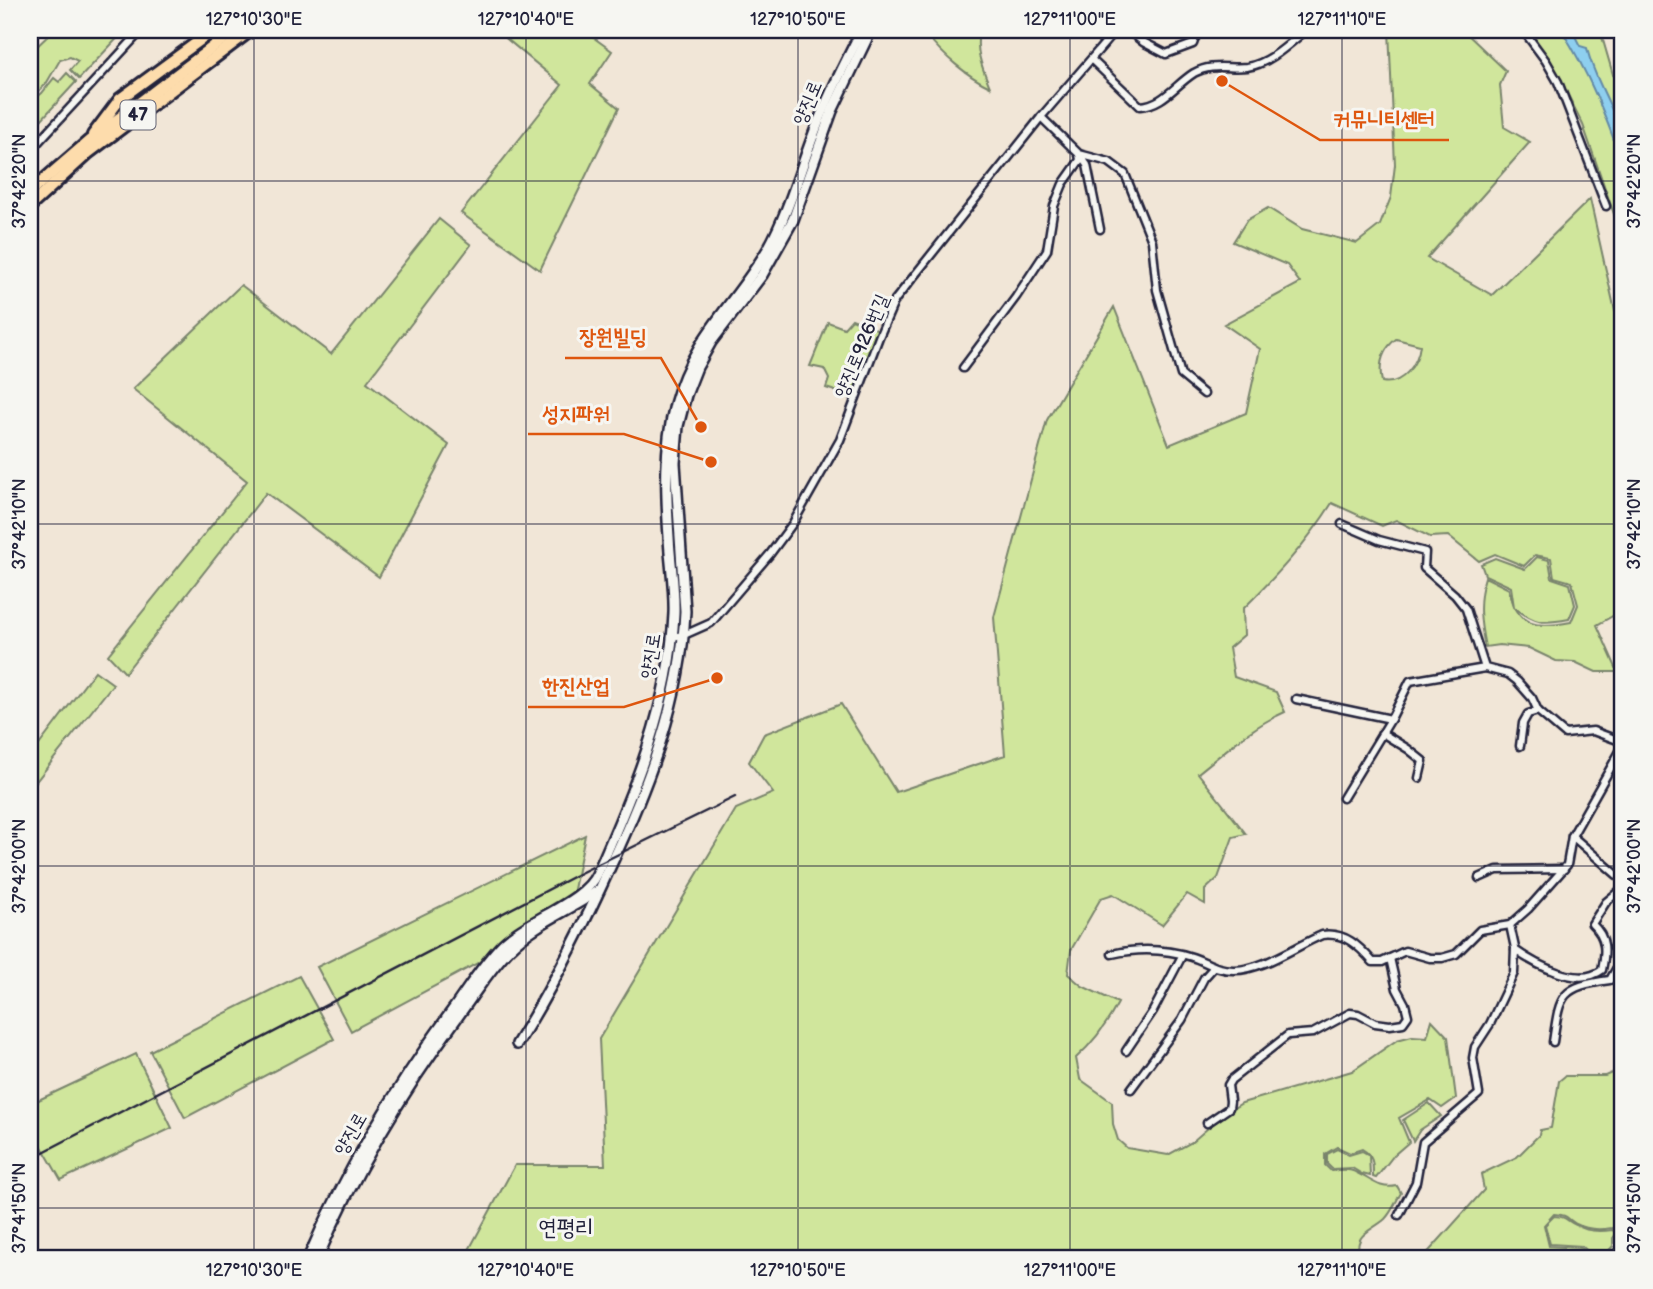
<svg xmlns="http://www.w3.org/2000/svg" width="1653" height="1289" font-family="'Balsamiq Sans','Poor Story',sans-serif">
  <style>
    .green { fill: #d0e69c; stroke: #79846c; stroke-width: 2; fill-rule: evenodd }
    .water { fill: #8ecfef; stroke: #638aa7; stroke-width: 2 }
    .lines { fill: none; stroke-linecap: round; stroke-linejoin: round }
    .stream { stroke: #638aa7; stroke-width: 2.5 }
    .minor-casing { stroke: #22223b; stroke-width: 11 }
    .tertiary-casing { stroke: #22223b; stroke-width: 13 }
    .secondary-casing { stroke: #22223b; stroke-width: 14 }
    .trunk-casing { stroke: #22223b; stroke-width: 16 }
    .minor { stroke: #f6f6f2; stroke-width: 6 }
    .tertiary { stroke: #f6f6f2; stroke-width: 8 }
    .secondary { stroke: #f6f6f2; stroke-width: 9 }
    .trunk { stroke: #fddcac; stroke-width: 10 }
    .rail { stroke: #22223b; stroke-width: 2.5 }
    .ticks { fill: none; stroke: #22223b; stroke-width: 2; stroke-opacity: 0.45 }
    .labels { text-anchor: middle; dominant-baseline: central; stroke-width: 6; stroke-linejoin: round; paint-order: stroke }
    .shield { fill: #f6f6f2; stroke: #626272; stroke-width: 2 }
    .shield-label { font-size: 18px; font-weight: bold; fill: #22223b }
    .street-label { font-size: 19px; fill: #22223b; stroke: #f6f6f2 }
    .quarter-label { font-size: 23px; fill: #22223b; stroke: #f6f6f2 }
    .leader { fill: none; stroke: #de560e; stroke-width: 2.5 }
    .callout-dot { fill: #de560e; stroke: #f6f6f2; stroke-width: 2.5 }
    .callout-label { font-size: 21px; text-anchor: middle; font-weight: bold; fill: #de560e; stroke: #f6f6f2; stroke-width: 6; stroke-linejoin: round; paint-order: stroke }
    .neatline { fill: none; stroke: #22223b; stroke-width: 2.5 }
    .ticks-label { font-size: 18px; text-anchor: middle; fill: #22223b }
  </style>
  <rect width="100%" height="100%" fill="#f1e6d7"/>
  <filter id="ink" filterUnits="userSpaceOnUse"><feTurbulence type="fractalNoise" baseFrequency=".0143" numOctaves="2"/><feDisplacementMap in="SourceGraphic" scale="14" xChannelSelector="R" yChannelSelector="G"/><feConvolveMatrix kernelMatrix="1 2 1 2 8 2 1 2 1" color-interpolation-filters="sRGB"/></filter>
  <g filter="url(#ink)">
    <g class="green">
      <path d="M54,30H125L79,79L70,70L78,61L70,57L60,60L46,84L30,100V53Z"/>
      <path d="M496,30H583L612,51L590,84L619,108L540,270L461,213L562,85Z"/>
      <path d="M928,30H979C975,51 982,67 990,87C967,76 942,55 927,35Z"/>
      <path d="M1389,30H1463L1506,71L1500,85L1504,127L1530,142L1427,258L1492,295L1590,199L1615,311L1623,309V610L1597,625L1618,672H1596L1575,662L1556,661L1529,648L1499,645L1485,647C1480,622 1477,602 1485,577L1509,589C1517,627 1536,629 1571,622L1578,605L1572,582L1554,577L1551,558L1535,555L1524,566L1495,554L1479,561L1448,536L1430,537L1396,520L1382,526L1332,503C1307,543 1276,576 1243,609L1244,635L1229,648L1234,677L1276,692L1285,712C1252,726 1226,751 1198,773L1246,834L1233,837L1218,878L1205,890V904L1187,894L1162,925L1113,894L1101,898L1071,950L1068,974L1082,986L1118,1003C1107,1024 1094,1042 1076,1058L1080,1079L1112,1102L1113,1124L1118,1140L1127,1148L1168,1155L1192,1142L1224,1114L1242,1103L1352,1071L1397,1040L1412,1036L1427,1037L1432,1020L1448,1037L1456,1098L1442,1108L1430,1100L1399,1118L1409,1142L1394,1155L1376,1178L1373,1177C1373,1164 1374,1156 1362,1149L1350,1153L1337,1147L1325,1154V1165L1331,1171C1338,1170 1348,1168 1355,1172C1371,1179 1379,1190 1397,1186L1401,1193C1396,1201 1392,1212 1385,1219C1369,1233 1354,1232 1359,1259H464L515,1165H605L599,1039L736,809L773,793L749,762L764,734L841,704L896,792L1005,755L994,617L1047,420L1114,307L1169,445L1246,413L1260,349L1224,324L1300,283L1287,265L1233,242L1247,220L1268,208L1302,229L1357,243L1380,225L1391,197L1395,165ZM1396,339L1420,345C1418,364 1402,386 1382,382C1378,364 1382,350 1396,339Z"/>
      <path d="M1530,30H1600L1623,109V240L1583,125L1560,79Z"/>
      <path d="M67,73L76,82L30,132V103L42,93L54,78L59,82Z"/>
      <path d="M439,219L471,245L367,382L449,445L379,577L266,493L125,673L108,655L247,481L133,389L241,285L331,354Z"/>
      <path d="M852,319L879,330L853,397L826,388L829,379L824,369L810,366L828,322L844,328Z"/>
      <path d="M1537,557L1549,560L1552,578L1570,584L1575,605L1569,619C1543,624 1535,624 1514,607L1511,587L1485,575L1481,564L1495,558L1525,569Z"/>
      <path d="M95,671L113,684L30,789V757Z"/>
      <path d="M585,835L569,914L351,1031L317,967Z"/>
      <path d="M299,976L334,1039L185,1118L150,1051Z"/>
      <path d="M136,1054L172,1128L61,1180L30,1126V1104Z"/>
      <path d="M1623,1068V1227L1620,1233L1612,1228C1600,1230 1587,1230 1576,1224C1566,1218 1568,1215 1554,1214L1544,1225L1549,1246L1581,1248L1595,1259L1606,1257L1615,1248L1623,1253V1259H1422L1484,1190L1481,1174L1517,1157L1539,1135L1540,1130L1551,1128L1559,1081L1565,1076H1605Z"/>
      <path d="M1429,1103L1441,1116L1420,1130L1413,1141L1403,1120Z"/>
      <path d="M1337,1149L1349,1155L1362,1151L1369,1155L1370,1176L1362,1174L1352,1168L1332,1169L1327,1164V1154Z"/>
      <path d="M1554,1216C1568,1217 1565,1220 1576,1225C1587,1232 1599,1232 1612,1230L1617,1233L1613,1238V1246L1604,1256L1595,1258L1582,1246L1550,1244L1545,1225Z"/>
    </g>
    <path class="water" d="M1558,30H1572L1580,46L1587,48C1594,80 1614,106 1622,137C1625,145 1623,156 1623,165C1607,119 1589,73 1562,31Z"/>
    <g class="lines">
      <path class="stream" d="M1574,30L1620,31"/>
      <defs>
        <g id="minor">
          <path d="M1128,30L1143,42L1166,54L1193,44L1198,30"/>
          <path d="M1523,30L1546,61L1558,82L1606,206"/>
          <path d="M1092,60L1140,106C1163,105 1175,85 1194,73C1212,63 1228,69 1247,67C1269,64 1289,44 1306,30"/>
          <path d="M30,151L142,30"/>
          <path d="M1079,154L1109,162L1125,174L1152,241L1157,290L1181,375L1204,394"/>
          <path d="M1080,155L1087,165L1100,229"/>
          <path d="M963,368L1016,297L1047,250L1054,206L1063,184L1080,160L1079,154L1041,117"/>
          <path d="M1342,524L1379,540L1425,552L1424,568L1455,595L1466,609L1485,668L1508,674L1517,681L1532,698L1538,711L1565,734L1593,731L1623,742"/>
          <path d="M671,637L684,635L711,623L770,554L793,523L840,440L879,337L895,300L1041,117L1116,30"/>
          <path d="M1296,699L1391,719"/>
          <path d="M1382,733L1408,749L1423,761L1419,778"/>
          <path d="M1520,746L1523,723L1528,714L1538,711"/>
          <path d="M1343,798L1391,719L1410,681L1485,668"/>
          <path d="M1572,836L1617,875"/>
          <path d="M1479,878L1497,870L1564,869"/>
          <path d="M1515,950C1536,965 1579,988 1602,970C1606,951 1607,938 1592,924L1606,902L1623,888"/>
          <path d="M1112,954C1139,948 1166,949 1192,957C1207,962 1216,970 1233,970C1261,971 1296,946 1322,935C1345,932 1359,946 1373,962H1382L1405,951L1430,958H1442L1456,954L1480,930L1510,925L1528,909L1567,865L1572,836L1623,746"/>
          <path d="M1553,1042C1560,995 1559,987 1610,980L1623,957"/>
          <path d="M1126,1051L1153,1011L1182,956"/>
          <path d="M1131,1089L1182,1020L1204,978L1213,968"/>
          <path d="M1207,1123L1229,1108L1230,1101L1228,1085L1231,1080L1288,1035L1313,1033L1350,1013L1358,1014L1375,1023L1390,1025L1403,1023L1408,1016L1405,1004L1397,989L1390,958"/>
          <path d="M1399,1215L1416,1182L1423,1142L1479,1094L1473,1058L1475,1047L1490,1024L1514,973L1515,948L1510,925"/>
        </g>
        <path id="tertiary" d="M1620,30L1623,41"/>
        <g id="secondary">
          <path d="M517,1044C553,986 583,927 611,865C648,785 681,701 685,611L675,463L678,426L686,395L697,367L711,342L762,275L793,220L832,111L871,30"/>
          <path d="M308,1259C346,1171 395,1089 452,1011C468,989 483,964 503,944C527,920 585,902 597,874C634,791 670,705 674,613C675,588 670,562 669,537C666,493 664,447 675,404C693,337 735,305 768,249C791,208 802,161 820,118C832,88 847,59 862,30"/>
          <path d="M317,1259C354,1172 402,1092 458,1016C475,993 490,968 510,948C535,923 570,910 599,890"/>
        </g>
        <g id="trunk">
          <path d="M93,135L120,99L214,30"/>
          <path d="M30,192L89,141L235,30"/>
          <path d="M30,206L88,153L251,30"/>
        </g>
      </defs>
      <use href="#minor" class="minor-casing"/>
      <use href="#tertiary" class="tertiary-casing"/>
      <use href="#secondary" class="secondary-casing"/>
      <use href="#trunk" class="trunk-casing"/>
      <use href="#minor" class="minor"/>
      <use href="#tertiary" class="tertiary"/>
      <use href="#secondary" class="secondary"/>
      <use href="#trunk" class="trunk"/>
      <path class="rail" d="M30,1159L584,871L735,797"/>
    </g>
  </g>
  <path class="ticks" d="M254,30V1259M526,30V1259M798,30V1259M1070,30V1259M1342,30V1259M1614,30V1259M30,181H1623M30,524H1623M30,866H1623M30,1208H1623"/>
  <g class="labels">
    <rect class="shield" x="120.5" y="100.5" width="35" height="29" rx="5"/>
    <g class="shield-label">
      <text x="138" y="115">47</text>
    </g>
    <g class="street-label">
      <text transform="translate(808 103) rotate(-67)">양진로</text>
      <text transform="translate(862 346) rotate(-67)">양진로926번길</text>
      <text transform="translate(651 656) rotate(-81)">양진로</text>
      <text transform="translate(351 1134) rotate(-60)">양진로</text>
    </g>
    <g class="quarter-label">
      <text x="566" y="1228">연평리</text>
    </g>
  </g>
  <path class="leader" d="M1222 81L1320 140H1449M701 427L661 358H565M711 462L624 434H528M717 678L624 707H528"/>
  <g class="callout-dot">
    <circle cx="1222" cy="81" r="7"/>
    <circle cx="701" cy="427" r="7"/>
    <circle cx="711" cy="462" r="7"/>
    <circle cx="717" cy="678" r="7"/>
  </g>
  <g class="callout-label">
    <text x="1384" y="126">커뮤니티센터</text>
    <text x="613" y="344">장원빌딩</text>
    <text x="576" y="421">성지파워</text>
    <text x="576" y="693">한진산업</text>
  </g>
  <rect width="1653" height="1289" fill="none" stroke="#f6f6f2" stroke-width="77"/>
  <rect x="38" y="38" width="1576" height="1212" class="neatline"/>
  <g class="ticks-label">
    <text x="254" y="25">127°10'30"E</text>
    <text x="526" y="25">127°10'40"E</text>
    <text x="798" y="25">127°10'50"E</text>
    <text x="1070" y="25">127°11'00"E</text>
    <text x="1342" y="25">127°11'10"E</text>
    <text transform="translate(19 181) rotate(-90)" y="6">37°42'20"N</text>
    <text transform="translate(1634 181) rotate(-90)" y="6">37°42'20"N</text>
    <text transform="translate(19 524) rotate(-90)" y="6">37°42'10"N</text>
    <text transform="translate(1634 524) rotate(-90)" y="6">37°42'10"N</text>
    <text transform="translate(19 866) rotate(-90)" y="6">37°42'00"N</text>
    <text transform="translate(1634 866) rotate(-90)" y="6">37°42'00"N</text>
    <text transform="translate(19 1208) rotate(-90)" y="6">37°41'50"N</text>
    <text transform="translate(1634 1208) rotate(-90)" y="6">37°41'50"N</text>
    <text x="254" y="1276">127°10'30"E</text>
    <text x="526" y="1276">127°10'40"E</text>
    <text x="798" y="1276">127°10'50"E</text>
    <text x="1070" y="1276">127°11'00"E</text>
    <text x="1342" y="1276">127°11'10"E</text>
  </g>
</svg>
